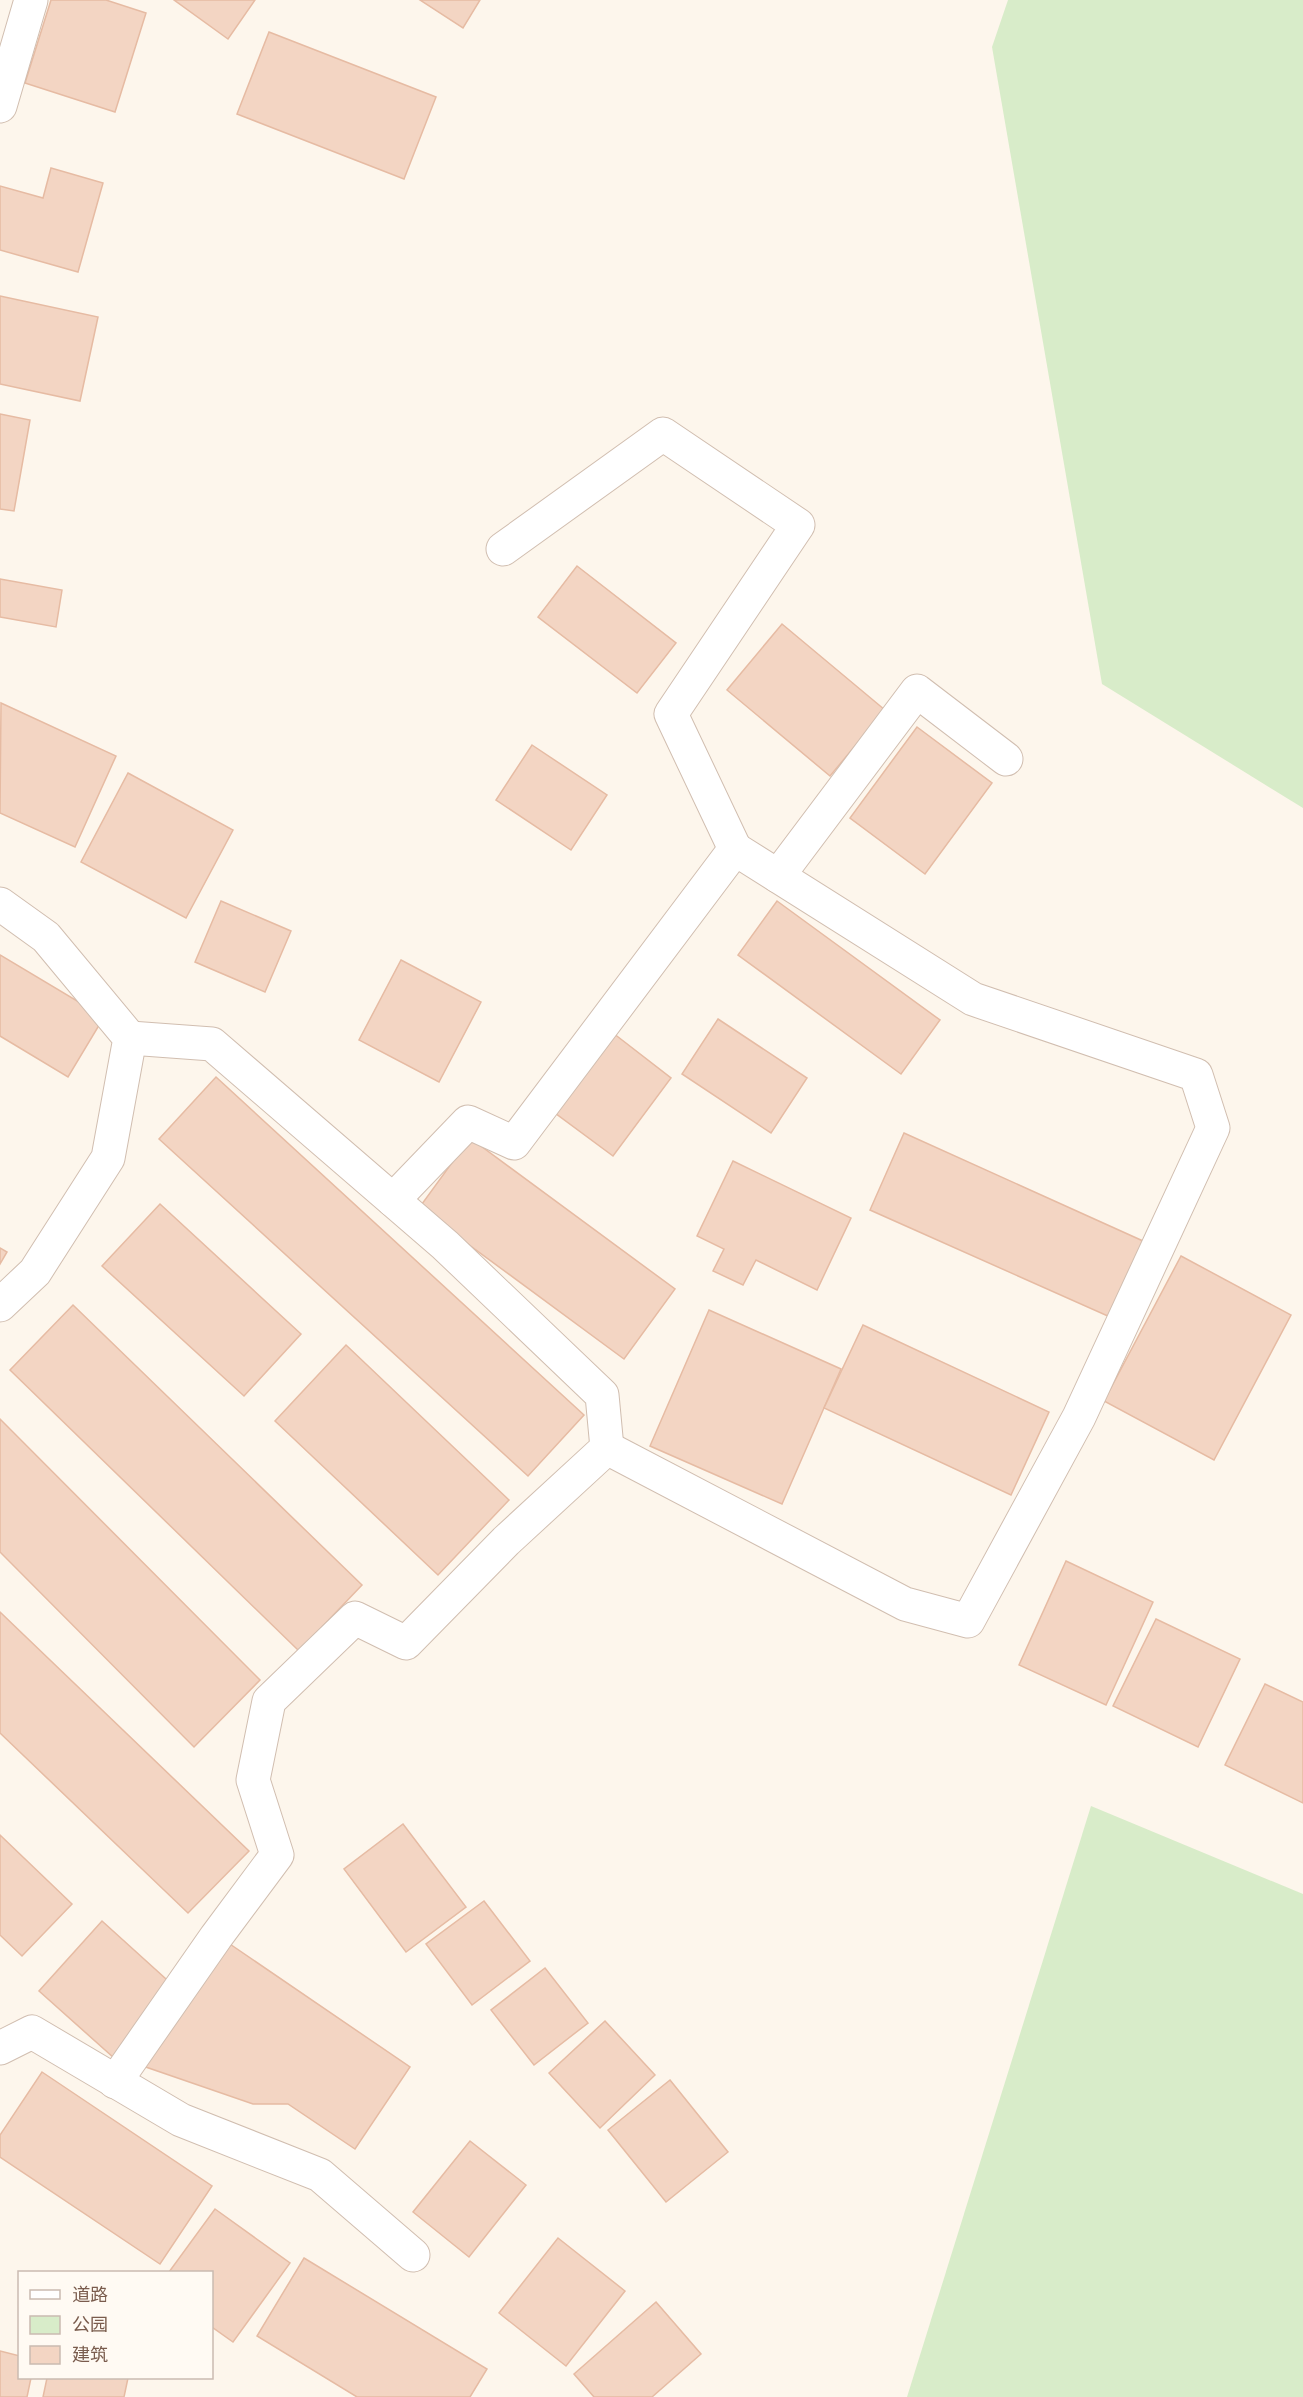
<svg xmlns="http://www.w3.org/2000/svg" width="1303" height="2397" font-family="'Roboto Condensed','Noto Sans SC',sans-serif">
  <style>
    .green { fill: #d8ecc9 }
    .building { fill: #f3d5c3; stroke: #e6bba3; stroke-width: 1.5 }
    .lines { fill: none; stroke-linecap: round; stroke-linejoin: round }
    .street-casing { stroke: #d1beb0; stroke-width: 35 }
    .street { stroke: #fff; stroke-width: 33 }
  </style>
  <rect width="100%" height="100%" fill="#fdf6ec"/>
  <g class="green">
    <path d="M1008,0H1303V808L1102,684L992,47Z"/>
    <path d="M1091,1806L1303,1894V2397H907Z"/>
  </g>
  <g class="building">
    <path d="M51,0H106L146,13L115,112L25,83Z"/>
    <path d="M174,0H255L228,39Z"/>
    <path d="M420,0H480L463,28Z"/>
    <path d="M269,32L436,97L404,179L237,114Z"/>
    <path d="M51,168L103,183L78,272L0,250V186L43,198Z"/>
    <path d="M0,296L98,317L80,401L0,384Z"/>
    <path d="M0,414L30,420L14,511L0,509Z"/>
    <path d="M577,566L676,643L637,693L538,617Z"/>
    <path d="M0,579L62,590L56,627L0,617Z"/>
    <path d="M782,624L885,710L830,776L727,690Z"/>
    <path d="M1,703L116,756L75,847L0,813Z"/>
    <path d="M917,727L992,783L925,874L850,818Z"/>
    <path d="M532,745L607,795L571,850L496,800Z"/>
    <path d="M128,773L233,830L186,918L81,862Z"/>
    <path d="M221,901L291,931L265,992L195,962Z"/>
    <path d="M777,901L940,1020L901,1074L738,955Z"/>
    <path d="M0,955L104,1017L68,1077L0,1036Z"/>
    <path d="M401,960L481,1002L439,1082L359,1040Z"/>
    <path d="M718,1019L807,1078L771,1133L682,1074Z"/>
    <path d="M613,1033L671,1078L613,1156L555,1113Z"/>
    <path d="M216,1077L584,1415L528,1476L159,1139Z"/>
    <path d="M904,1133L1143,1241L1110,1317L870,1210Z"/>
    <path d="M470,1138L675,1289L624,1359L419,1208Z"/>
    <path d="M733,1161L851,1218L817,1290L756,1260L743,1285L713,1271L724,1249L697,1236Z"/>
    <path d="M160,1204L301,1334L244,1396L102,1266Z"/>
    <path d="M0,1248L7,1252L0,1264Z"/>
    <path d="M1181,1256L1291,1315L1214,1460L1104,1401Z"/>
    <path d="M73,1305L362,1585L299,1651L10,1370Z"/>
    <path d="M709,1310L841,1369L782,1504L650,1446Z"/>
    <path d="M863,1325L1049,1412L1011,1495L824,1408Z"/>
    <path d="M346,1345L509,1500L438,1575L275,1421Z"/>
    <path d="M0,1419L260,1680L194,1747L0,1552Z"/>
    <path d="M1066,1561L1153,1602L1106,1705L1019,1665Z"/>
    <path d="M0,1612L249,1851L188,1913L0,1733Z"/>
    <path d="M1156,1619L1240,1659L1198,1747L1113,1706Z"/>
    <path d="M1265,1684L1303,1702V1803L1225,1765Z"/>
    <path d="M403,1824L466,1907L406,1952L344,1869Z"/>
    <path d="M0,1835L72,1904L22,1956L0,1935Z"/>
    <path d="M484,1901L530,1961L472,2005L426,1944Z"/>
    <path d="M102,1921L176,1988L114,2058L39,1991Z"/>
    <path d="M224,1940L410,2067L355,2149L288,2104H253L140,2065Z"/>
    <path d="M545,1968L588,2023L534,2065L491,2010Z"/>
    <path d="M605,2021L655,2075L600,2128L549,2073Z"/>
    <path d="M42,2072L212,2186L160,2264L0,2157V2135Z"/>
    <path d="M670,2080L728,2152L666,2202L608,2130Z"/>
    <path d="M470,2141L526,2185L469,2257L413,2212Z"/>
    <path d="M215,2209L290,2263L233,2342L212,2327V2272H169Z"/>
    <path d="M558,2238L625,2291L566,2366L499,2313Z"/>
    <path d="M304,2258L487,2369L470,2397H357L257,2336Z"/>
    <path d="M656,2302L701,2354L652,2397H594L574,2374Z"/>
    <path d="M0,2351L20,2356V2378H31L27,2397H0Z"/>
    <path d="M47,2378H128L124,2397H43Z"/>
  </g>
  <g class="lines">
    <defs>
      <g id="street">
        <path d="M0,106L31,0"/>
        <path d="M503,549L663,434L798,525L671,714L735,849"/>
        <path d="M778,876L917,691L1006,759"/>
        <path d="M0,904L46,937L130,1038L108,1158L35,1272L0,1305"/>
        <path d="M393,1200L468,1122L514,1143L735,849L973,999L1196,1075L1213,1128L1079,1417L968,1621L905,1604L607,1448"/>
        <path d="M0,2048L32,2032L181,2120L320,2175L413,2255"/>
        <path d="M115,2082L216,1937L277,1855L253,1780L269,1701L355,1618L406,1643L506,1541L607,1448L602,1395L445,1245L212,1044L130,1038"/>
      </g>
    </defs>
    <use href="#street" class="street-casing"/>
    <use href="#street" class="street"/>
  </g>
  <rect x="18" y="2271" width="195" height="108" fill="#fffaf3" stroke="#cabbb1" stroke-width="1.5"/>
  <rect x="30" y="2290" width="30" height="9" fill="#ffffff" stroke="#cabbb1" stroke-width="1.5"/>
  <text x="72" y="2301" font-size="18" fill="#7a5c4d">道路</text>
  <rect x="30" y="2316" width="30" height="18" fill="#d8ecc9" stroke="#cabbb1" stroke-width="1.5"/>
  <text x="72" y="2331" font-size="18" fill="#7a5c4d">公园</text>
  <rect x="30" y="2346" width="30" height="18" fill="#f3d5c3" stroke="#cabbb1" stroke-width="1.5"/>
  <text x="72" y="2361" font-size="18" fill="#7a5c4d">建筑</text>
</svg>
